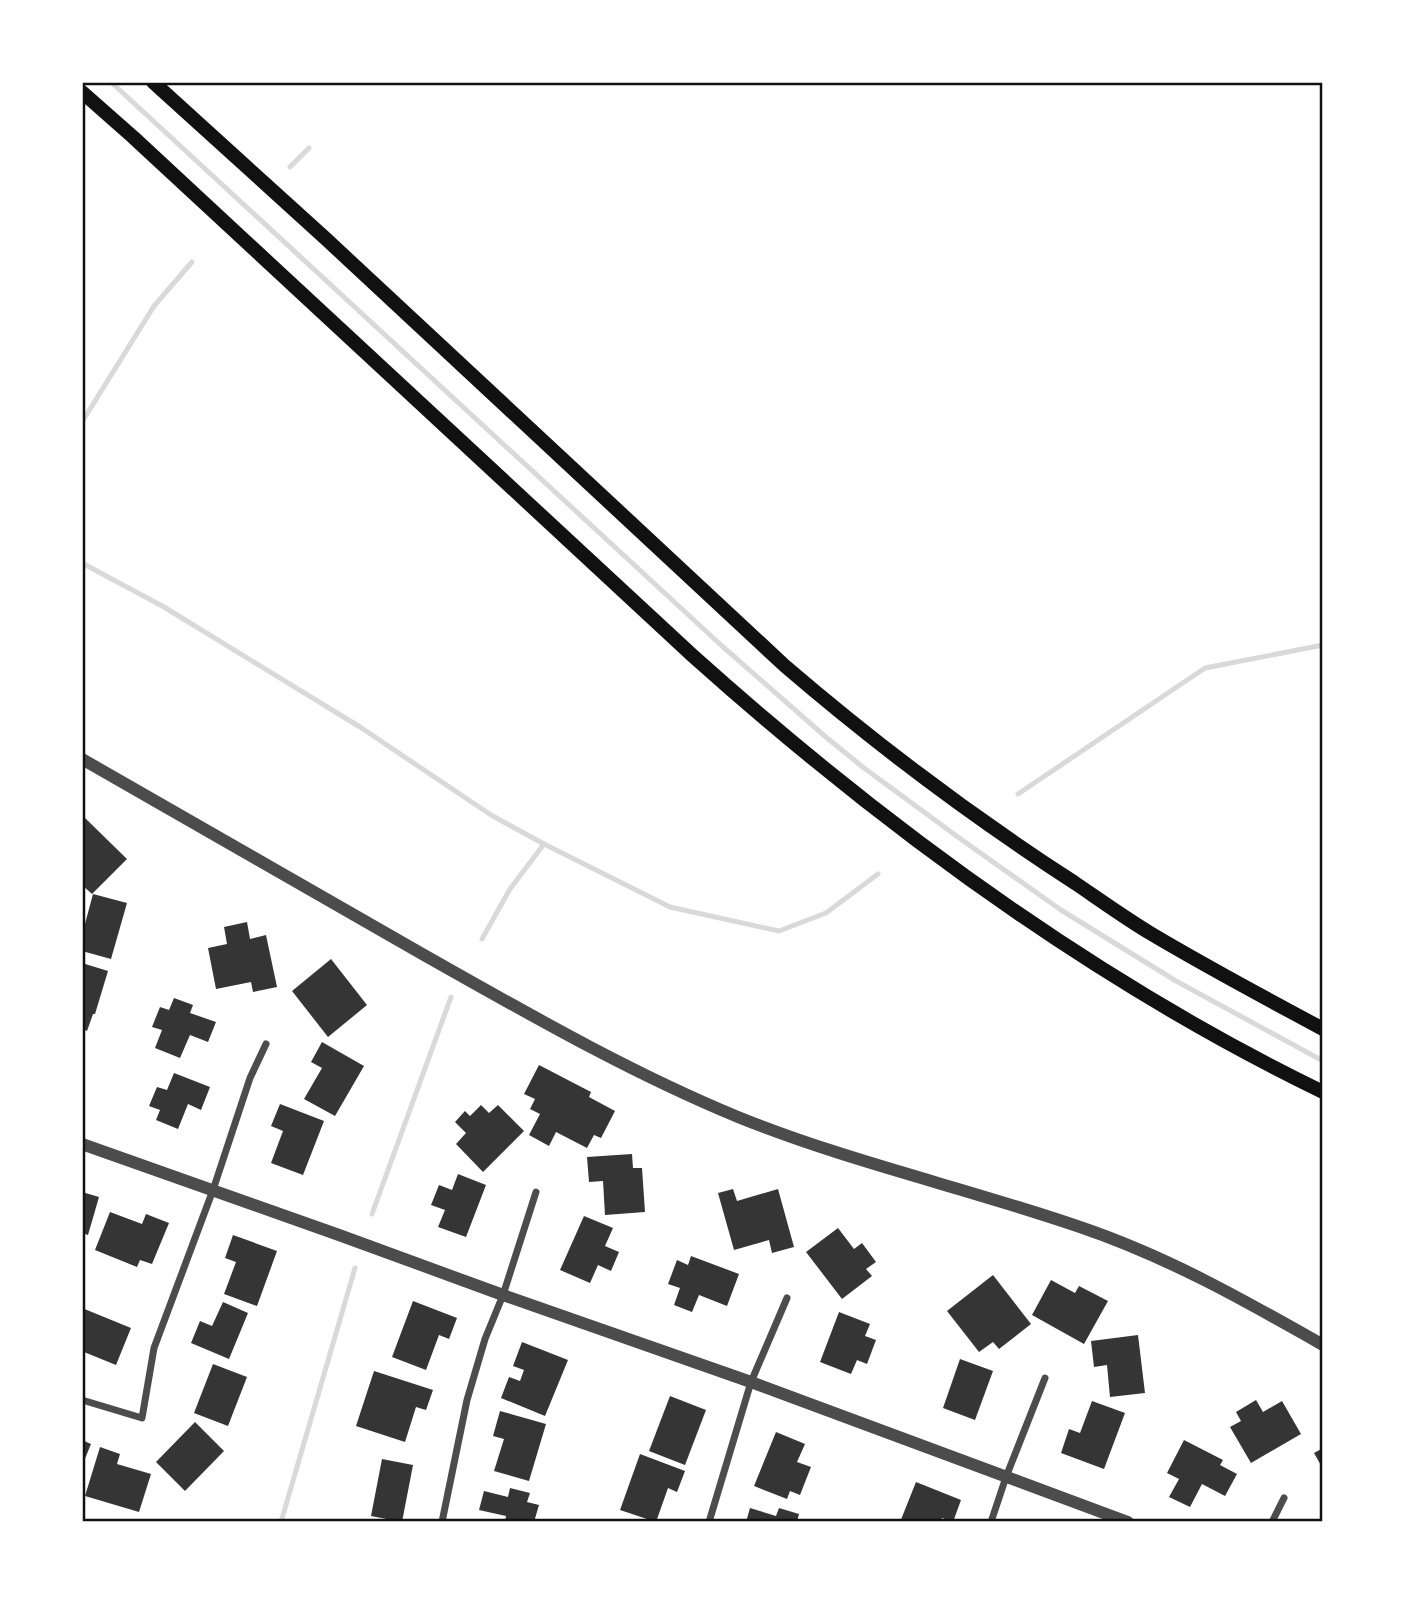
<svg xmlns="http://www.w3.org/2000/svg" width="1405" height="1604" font-family="Jost,sans-serif">
  <style>
    .lines { fill: none; stroke-linecap: round; stroke-linejoin: round }
    .stream { stroke: #d9d9d9; stroke-width: 5 }
    .building { fill: #353535 }
    .minor { stroke: #4c4c4c; stroke-width: 7 }
    .tertiary { stroke: #4c4c4c; stroke-width: 12 }
    .secondary { stroke: #111; stroke-width: 14 }
    .neatline { fill: none; stroke: #111; stroke-width: 2.5 }
  </style>
  <rect width="100%" height="100%" fill="#fff"/>
  <g class="lines">
    <g class="stream">
      <path d="M111,82L722,646L827,738L864,768L962,840L1061,910L1176,981L1323,1061"/>
      <path d="M290,167L309,148"/>
      <path d="M82,422L154,306L192,262"/>
      <path d="M82,563L164,607L360,727L491,815L544,844L670,907L779,931L826,913L878,874"/>
      <path d="M1018,794L1205,668L1323,645"/>
      <path d="M482,939L510,889L544,844"/>
      <path d="M372,1214L451,997"/>
      <path d="M281,1522L355,1268"/>
    </g>
  </g>
  <g class="building">
    <path d="M84,817L127,859L92,894L82,885V819Z"/>
    <path d="M93,894L127,903L111,959L82,951V935Z"/>
    <path d="M247,922L250,939L266,935L277,987L253,992L251,982L216,989L208,948L227,944L224,927Z"/>
    <path d="M331,959L367,1005L328,1037L292,991Z"/>
    <path d="M82,963L108,971L95,1014H93L87,1031L82,1029Z"/>
    <path d="M174,998L193,1005L190,1013L216,1022L208,1042L190,1035L180,1058L155,1048L162,1030L152,1027L160,1007L169,1010Z"/>
    <path d="M322,1042L364,1066L335,1116L304,1099L322,1068L311,1062Z"/>
    <path d="M539,1065L591,1092L589,1097L615,1111L601,1138L594,1135L587,1148L556,1132L549,1146L529,1135L540,1114L530,1109L535,1099L524,1094Z"/>
    <path d="M174,1073L210,1087L201,1110L188,1104L178,1129L156,1120L160,1110L149,1106L157,1087L167,1090Z"/>
    <path d="M280,1104L324,1121L303,1175L271,1163L283,1131L271,1126Z"/>
    <path d="M481,1105L489,1113L498,1105L524,1131L483,1172L456,1144L466,1133L455,1122L465,1111L470,1116Z"/>
    <path d="M632,1154L633,1168H642L645,1212L605,1215L603,1181L589,1182L587,1157Z"/>
    <path d="M458,1174L486,1185L466,1237L438,1227L445,1210L431,1205L439,1185L452,1190Z"/>
    <path d="M733,1189L737,1201L778,1189L794,1247L772,1253L769,1240L734,1250L718,1193Z"/>
    <path d="M82,1192L99,1197L88,1235L82,1233Z"/>
    <path d="M110,1212L142,1224L146,1214L169,1223L152,1264L140,1260L137,1267L95,1250Z"/>
    <path d="M584,1216L613,1228L605,1246L619,1252L611,1271L598,1265L590,1283L560,1270Z"/>
    <path d="M838,1228L854,1249L862,1243L876,1262L866,1269L872,1276L842,1299L806,1252Z"/>
    <path d="M233,1235L277,1251L257,1306L224,1294L236,1262L225,1258Z"/>
    <path d="M691,1256L739,1274L727,1306L699,1295L692,1312L674,1305L680,1288L668,1284L677,1260L688,1265Z"/>
    <path d="M993,1275L1031,1324L999,1349L993,1342L979,1352L947,1311Z"/>
    <path d="M1051,1280L1075,1293L1079,1286L1108,1301L1084,1344L1032,1315Z"/>
    <path d="M413,1301L457,1318L449,1339L439,1335L426,1370L392,1357Z"/>
    <path d="M223,1302L248,1313L229,1359L191,1343L200,1321L212,1326Z"/>
    <path d="M82,1308L131,1328L116,1365L84,1352L82,1357Z"/>
    <path d="M839,1312L870,1324L865,1336L876,1340L867,1364L857,1360L851,1374L820,1362Z"/>
    <path d="M1138,1335L1145,1393L1110,1397L1107,1365L1094,1367L1091,1341Z"/>
    <path d="M522,1342L568,1360L545,1416L501,1398L509,1377L520,1381L524,1370L513,1366Z"/>
    <path d="M960,1359L993,1371L975,1420L943,1408Z"/>
    <path d="M213,1364L247,1377L228,1426L194,1413Z"/>
    <path d="M374,1371L433,1390L426,1410L416,1407L405,1442L356,1426Z"/>
    <path d="M670,1396L706,1410L685,1465L649,1451Z"/>
    <path d="M1256,1400L1263,1412L1282,1401L1301,1434L1251,1463L1230,1427L1241,1421L1236,1412Z"/>
    <path d="M1092,1401L1125,1413L1104,1469L1061,1453L1069,1429L1080,1433Z"/>
    <path d="M500,1411L546,1424L529,1481L494,1471L504,1439L493,1436Z"/>
    <path d="M195,1422L224,1451L185,1491L156,1462Z"/>
    <path d="M776,1432L805,1444L797,1462L811,1467L800,1495L790,1491L787,1499L754,1486Z"/>
    <path d="M82,1440L91,1444L82,1466Z"/>
    <path d="M1184,1440L1223,1460L1220,1465L1237,1474L1225,1496L1202,1484L1190,1507L1169,1497L1179,1479L1167,1473Z"/>
    <path d="M100,1447L120,1454L117,1464L151,1474L139,1512L85,1496Z"/>
    <path d="M1323,1448V1469L1314,1453Z"/>
    <path d="M640,1454L685,1471L677,1492L668,1488L656,1522L620,1510Z"/>
    <path d="M382,1459L413,1465L402,1522L371,1516Z"/>
    <path d="M916,1482L961,1500L953,1522L942,1518L941,1522H900Z"/>
    <path d="M510,1488L530,1493L527,1502L539,1505L534,1522H505L506,1516L479,1510L484,1491L508,1497Z"/>
    <path d="M750,1508L776,1516L779,1508L799,1514L797,1522H746Z"/>
  </g>
  <g class="lines">
    <g class="minor">
      <path d="M82,1400L142,1418L154,1348L213,1190L250,1078L266,1044"/>
      <path d="M442,1522L467,1400L485,1339L503,1295L536,1192"/>
      <path d="M709,1522L751,1382L787,1298"/>
      <path d="M991,1522L1006,1477L1045,1378"/>
      <path d="M1272,1522L1284,1498"/>
    </g>
    <g class="tertiary">
      <path d="M82,759C196,824 310,890 424,955C527,1013 629,1072 738,1117C849,1162 967,1188 1080,1227C1166,1256 1244,1300 1323,1345"/>
      <path d="M82,1144L339,1235L503,1295L751,1382L1128,1522"/>
    </g>
    <g class="secondary">
      <path d="M153,82L325,238L785,666C877,745 973,817 1075,883C1100,900 1125,918 1150,933C1207,967 1265,998 1323,1029"/>
      <path d="M82,92L133,137L693,656C884,827 1092,980 1323,1092"/>
    </g>
  </g>
  <rect width="1405" height="1604" fill="none" stroke="#ffffff" stroke-width="168"/>
  <rect x="84" y="84" width="1237" height="1436" class="neatline"/>
</svg>
